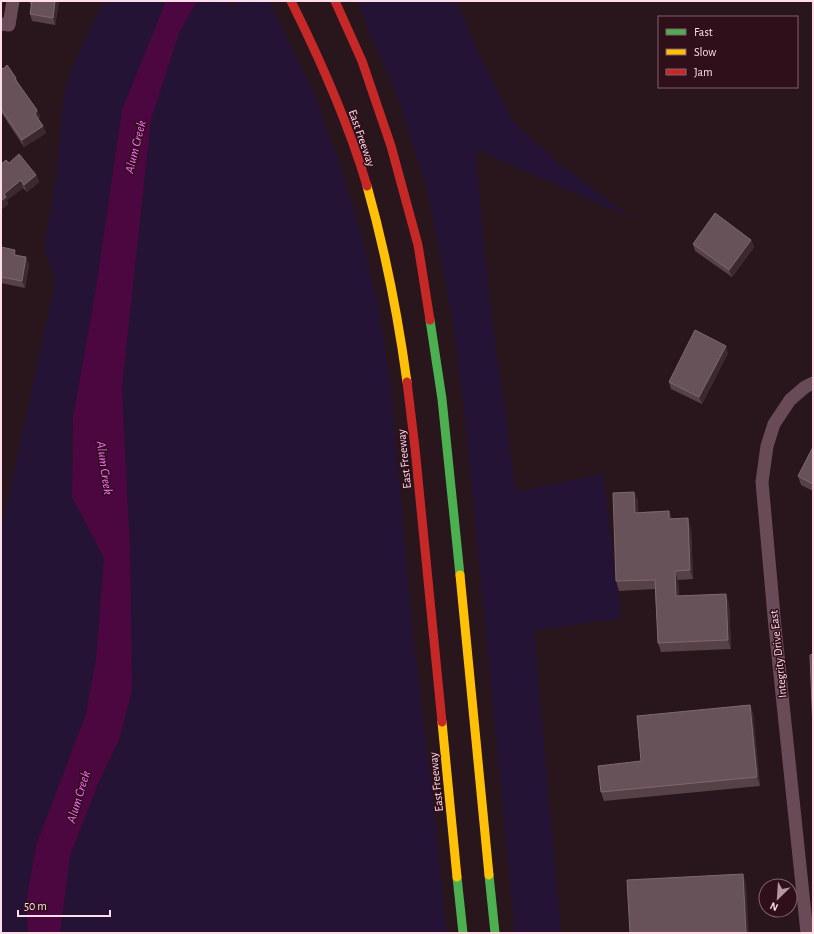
<svg xmlns="http://www.w3.org/2000/svg" width="814" height="934" font-family="'Alegreya Sans',sans-serif">
  <style>
    .green { fill: #251335 }
    .water { fill: #4d0740 }
    .lines { fill: none; stroke-linecap: round; stroke-linejoin: round }
    .street { stroke: #694b58; stroke-width: 13 }
    .fast { stroke: #4caf50; stroke-width: 9 }
    .slow { stroke: #ffc107; stroke-width: 9 }
    .jam { stroke: #c62828; stroke-width: 9 }
    .wall { fill: #564147 }
    .shaded-wall { fill: #3c292f }
    .building { fill: #685259; stroke: #80676f }
    .labels { text-anchor: middle; dominant-baseline: central; stroke-width: 3; stroke-linejoin: round; paint-order: stroke }
    .street-label { font-size: 12px; fill: #ffdde9; stroke: #2f0f19 }
    .water-label { font-size: 13px; font-style: italic; fill: #ff6bff; stroke: #2f0f19 }
  </style>
  <rect width="100%" height="100%" fill="#28161c"/>
  <g class="green">
    <path d="M104,1H165L162,11L122,110L96,288L73,418L72,497L104,558L96,659L86,714L36,846L26,903L28,933H1V531L55,282L44,247L56,178L63,101L72,67Z"/>
    <path d="M197,1H230L232,14L235,1H269L312,89L342,170L360,230L378,303L391,388L414,645L431,779L447,933H60L70,856L97,786L119,740L132,690L130,549L122,388L151,119L179,33Z"/>
    <path d="M357,1H456L480,55L514,122L558,163L632,218L475,149L490,302L516,492L603,474L621,618L534,631L561,933H515L464,409L451,313L428,193L400,104Z"/>
  </g>
  <path class="water" d="M165,1H197L179,33L151,119L122,387L130,549L132,690L119,740L97,786L70,856L60,933H28L26,903L36,846L86,714L96,659L104,558L72,497L73,418L96,288L122,110L162,11Z"/>
  <g class="lines">
    <g class="street">
      <path d="M1,24L9,25L13,1"/>
      <path d="M807,933L775,627L762,482L767,446L774,424L790,400L805,387L813,383"/>
    </g>
    <g class="fast">
      <path d="M430,320L442,399L460,575"/>
      <path d="M489,875L495,933"/>
      <path d="M457,877L463,933"/>
    </g>
    <g class="slow">
      <path d="M367,186C385,250 398,316 407,382"/>
      <path d="M460,575L489,875"/>
      <path d="M442,722L457,877"/>
    </g>
    <g class="jam">
      <path d="M291,1C321,61 348,122 367,186"/>
      <path d="M335,1L362,61L391,146L418,245L430,320"/>
      <path d="M407,382L415,448L442,722"/>
    </g>
  </g>
  <g class="wall">
    <path d="M29,1H59L55,25L32,21L30,14L31,6Z"/>
    <path d="M1,67L16,78L18,83L37,110L40,117L38,119L43,126L46,133L24,147L1,112Z"/>
    <path d="M9,163L36,175L39,182L27,192L23,188L7,200L8,204L1,210V164Z"/>
    <path d="M751,240L754,247L732,277L695,251L693,244Z"/>
    <path d="M1,247L17,255L29,264L25,288L1,283Z"/>
    <path d="M728,353L702,404L671,389L669,382Z"/>
    <path d="M813,447V491L801,485L798,476Z"/>
    <path d="M634,492L638,501V512L669,511L672,519L691,528L693,579L678,580L679,596L729,603L731,649L661,652L658,643L655,589L619,591L616,581Z"/>
    <path d="M750,705L753,714L760,786L604,801L601,792Z"/>
  </g>
  <g class="shaded-wall">
    <path d="M55,1H59L55,25L53,18Z"/>
    <path d="M37,110L40,117L37,121L35,114Z"/>
    <path d="M43,126L46,133L24,147L22,140Z"/>
    <path d="M36,175L39,182L27,192L24,185Z"/>
    <path d="M21,180L23,188L7,200L8,204L1,210V201L4,194Z"/>
    <path d="M751,240L754,247L732,277L729,270Z"/>
    <path d="M15,250L17,257L14,255Z"/>
    <path d="M26,257L29,264L25,288L22,281Z"/>
    <path d="M726,346L728,353L702,404L699,397Z"/>
    <path d="M634,492L638,501L639,522L635,513Z"/>
    <path d="M669,511L673,521L669,519Z"/>
    <path d="M688,518L691,528L693,579L690,570Z"/>
    <path d="M675,571L678,580L679,606L676,596Z"/>
    <path d="M726,594L729,603L731,649L728,640Z"/>
    <path d="M750,705L753,714L760,786L757,777Z"/>
    <path d="M743,874L746,884L749,933H746Z"/>
  </g>
  <g class="building">
    <path d="M32,1H55L53,18L30,14Z"/>
    <path d="M7,65L16,78L15,79L37,110L35,114L43,126L22,140L1,109V67L3,69Z"/>
    <path d="M19,154L36,175L24,185L21,180L4,194L6,197L1,201V164L6,160L9,163Z"/>
    <path d="M715,213L751,240L729,270L693,244Z"/>
    <path d="M1,247L15,250L14,255L26,257L22,281L1,277Z"/>
    <path d="M695,330L726,346L699,397L669,382Z"/>
    <path d="M813,447V484L798,476Z"/>
    <path d="M634,492L635,513L669,511V519L688,518L690,570L675,571L676,596L726,594L728,640L658,643L655,580L616,581L613,493Z"/>
    <path d="M813,654V731L810,655Z"/>
    <path d="M750,705L757,777L601,792L598,766L641,761L637,716Z"/>
    <path d="M743,874L746,933H630L627,880Z"/>
  </g>
  <g class="labels">
    <g class="street-label">
      <text transform="translate(362 138) rotate(71)">East Freeway</text>
      <text transform="translate(404 459) rotate(-96)">East Freeway</text>
      <text transform="translate(778 654) rotate(-96)">Integrity Drive East</text>
      <text transform="translate(436 782) rotate(-96)">East Freeway</text>
    </g>
    <g class="water-label">
      <text transform="translate(136 147) rotate(-76)">Alum Creek</text>
      <text transform="translate(104 468) rotate(82)">Alum Creek</text>
      <text transform="translate(79 797) rotate(-73)">Alum Creek</text>
    </g>
  </g>
  <rect width="814" height="934" fill="none" stroke="#ffdde9" stroke-width="4"/>
  <rect x="658" y="16" width="140" height="72" fill="#2f0f19" stroke="#82616c"/>
  <rect x="666" y="29" width="20" height="6" fill="#4caf50" stroke="#82616c"/>
  <text x="694" y="36" font-size="12" fill="#ffdde9">Fast</text>
  <rect x="666" y="49" width="20" height="6" fill="#ffc107" stroke="#82616c"/>
  <text x="694" y="56" font-size="12" fill="#ffdde9">Slow</text>
  <rect x="666" y="69" width="20" height="6" fill="#c62828" stroke="#82616c"/>
  <text x="694" y="76" font-size="12" fill="#ffdde9">Jam</text>
  <g transform="translate(778 898) rotate(205)"><circle r="19" fill="#2f0f19" stroke="#82616c"/>
  <path d="M0-3L7 15L0 10L-7 15Z" fill="#b497a1"/>
  <text y="-6" font-size="11" font-weight="bold" text-anchor="middle" fill="#ffdde9">N</text>
  </g>
  <path d="M18 910v6h92v-6" fill="none" stroke="#ffdde9" stroke-width="2"/>
  <text x="24" y="910" font-size="12" fill="#ffdde9" stroke="#2f0f19" stroke-width="3" paint-order="stroke">50 m</text>
</svg>
